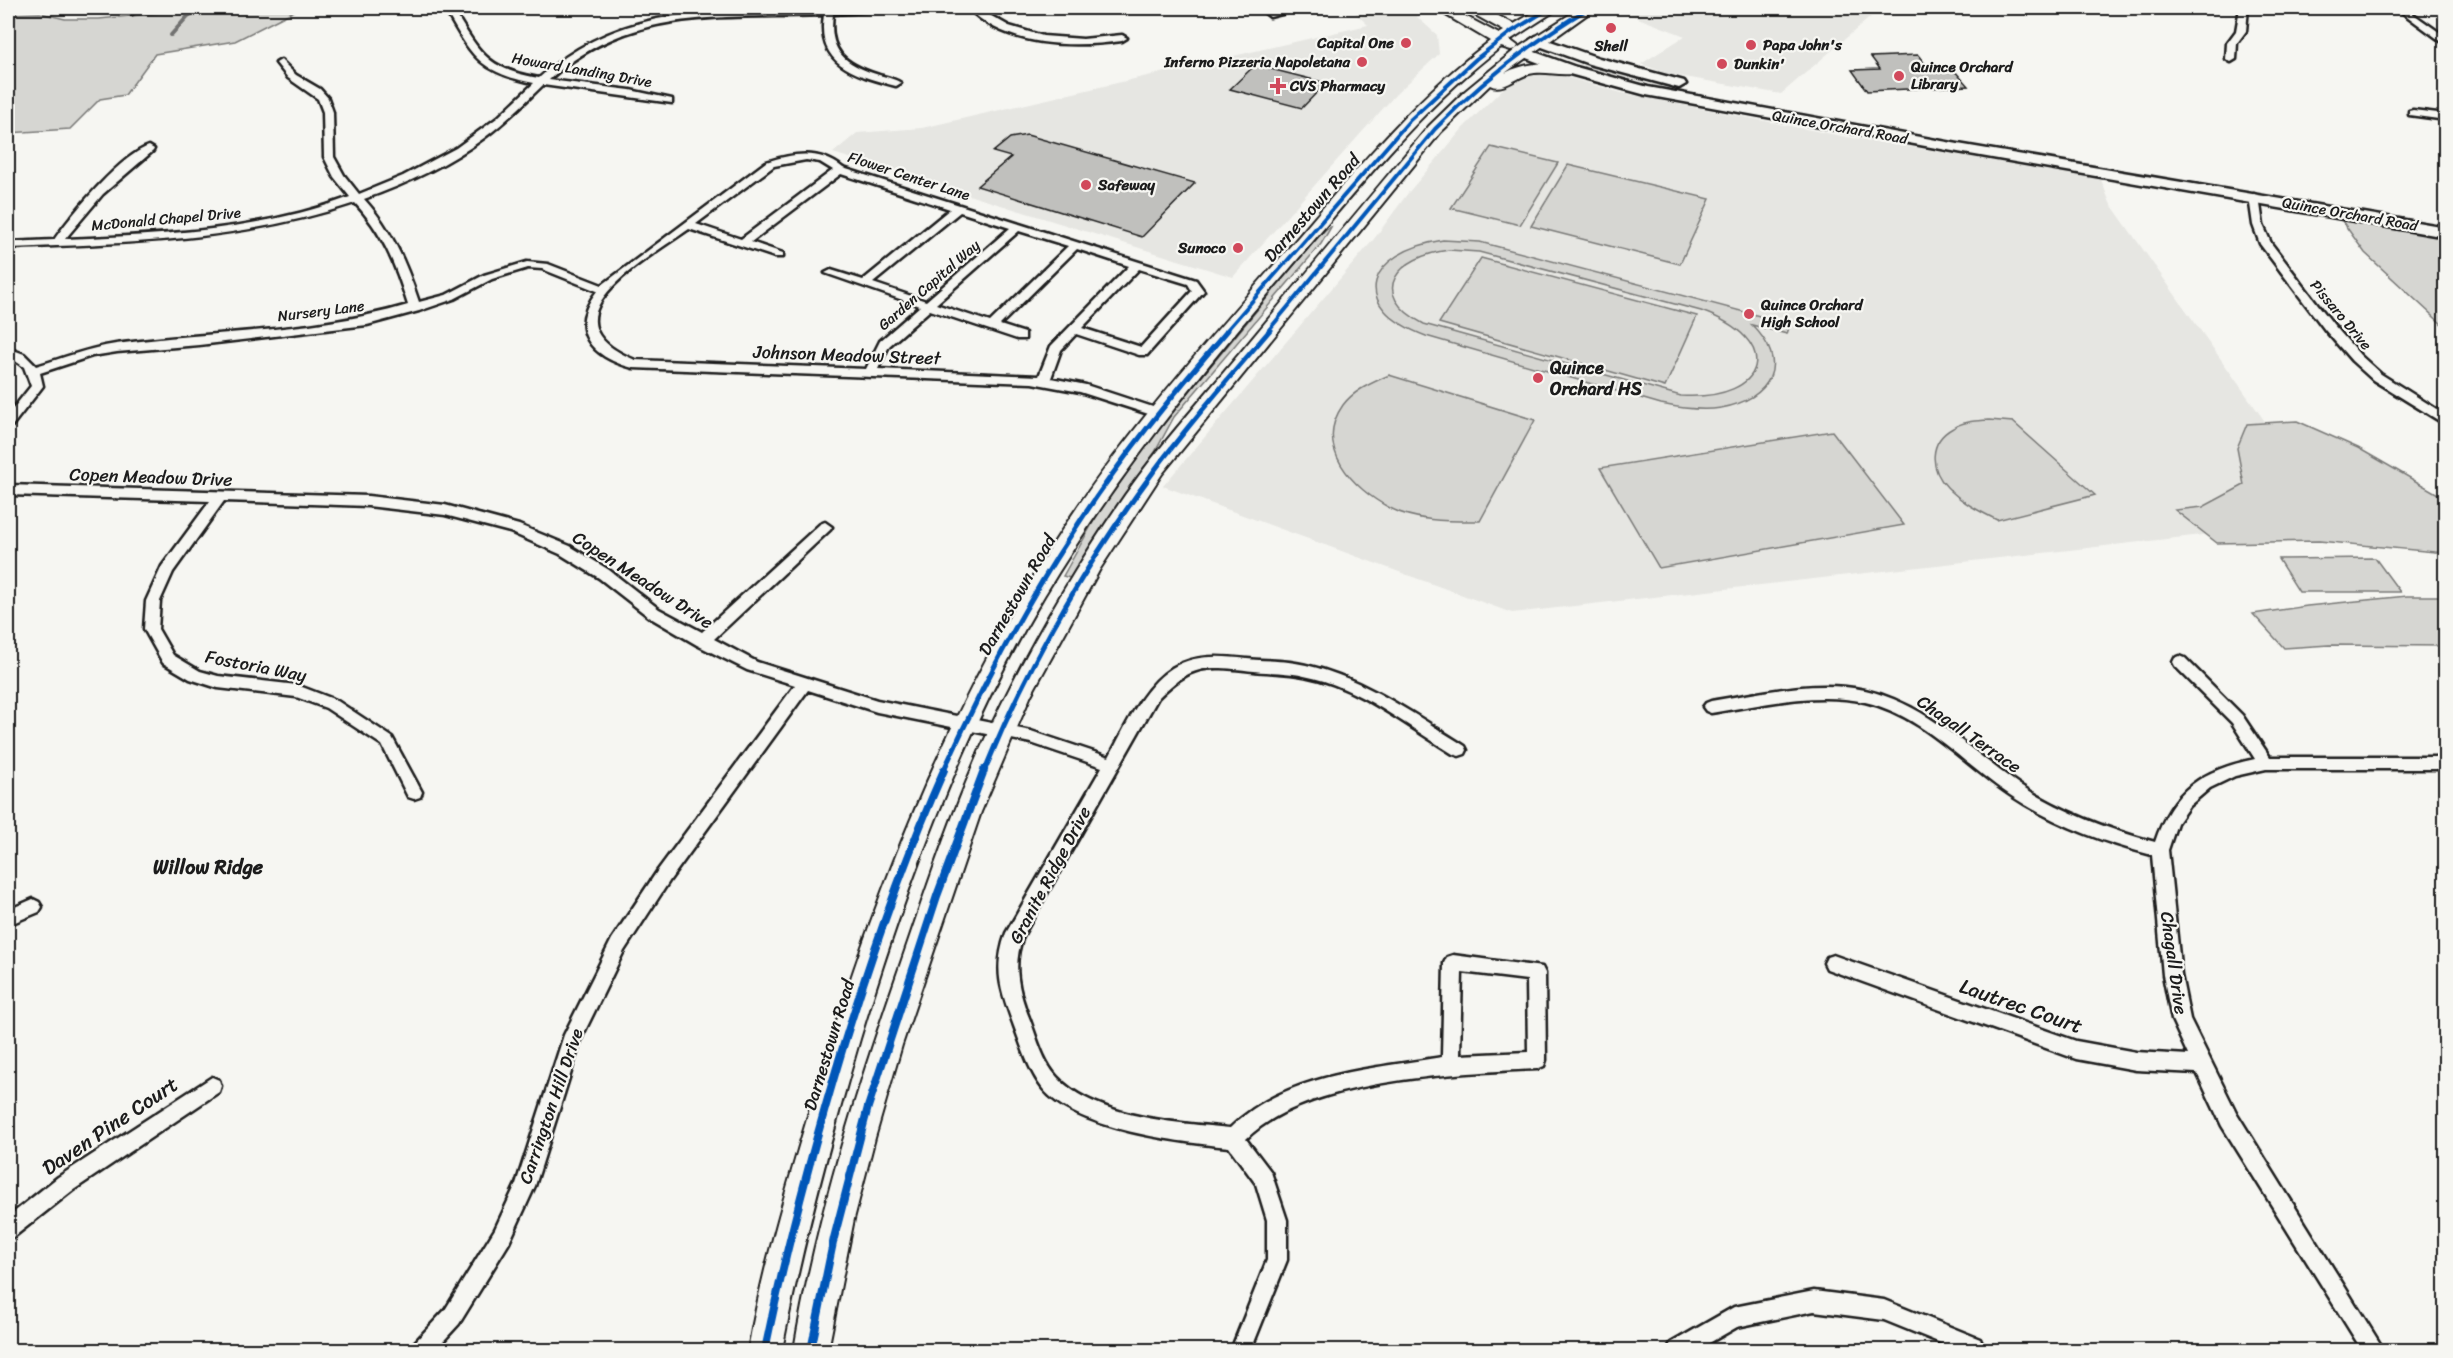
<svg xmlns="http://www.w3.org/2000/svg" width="2453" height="1358" font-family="Sriracha,sans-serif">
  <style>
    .built { fill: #e6e6e2 }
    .green { fill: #d6d6d2; stroke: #797977; stroke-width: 1.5; fill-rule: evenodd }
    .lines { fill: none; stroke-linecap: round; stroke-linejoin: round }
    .stream { stroke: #727271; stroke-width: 4 }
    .building { fill: #c0c0bd; stroke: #1c1c1c; stroke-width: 1.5 }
    .street-casing { stroke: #1c1c1c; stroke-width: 5 }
    .secondary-casing { stroke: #1c1c1c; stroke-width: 5 }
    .primary-casing { stroke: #1c1c1c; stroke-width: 4 }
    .street { fill: #f6f6f2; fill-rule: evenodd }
    .secondary { fill: #f6f6f2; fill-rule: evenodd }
    .primary { fill: #f6f6f2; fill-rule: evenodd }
    .cycleway-far2-casing { stroke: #f6f6f2; stroke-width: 6 }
    .cycleway-far1-casing { stroke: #f6f6f2; stroke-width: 9 }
    .cycleway-casing { stroke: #f6f6f2; stroke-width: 11 }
    .cycleway-far2 { stroke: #0057b8; stroke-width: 4 }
    .cycleway-far1 { stroke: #0057b8; stroke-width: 5 }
    .cycleway { stroke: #0057b8; stroke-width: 8 }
    .poi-dot { fill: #d1495b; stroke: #f6f6f2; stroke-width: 2 }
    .labels { text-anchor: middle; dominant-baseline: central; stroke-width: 4.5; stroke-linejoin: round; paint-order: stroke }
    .far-poi-label { font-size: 15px; font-weight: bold; fill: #1c1c1c; stroke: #f6f6f2; text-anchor: start }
    .far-street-label { font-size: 15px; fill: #1c1c1c; stroke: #f6f6f2 }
    .street-label { font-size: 18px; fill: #1c1c1c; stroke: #f6f6f2 }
    .poi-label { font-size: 18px; font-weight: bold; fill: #1c1c1c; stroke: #f6f6f2; text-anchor: start }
    .neighbourhood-label { font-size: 20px; font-weight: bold; fill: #1c1c1c; stroke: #f6f6f2 }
    .near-street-label { font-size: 21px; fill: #1c1c1c; stroke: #f6f6f2 }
  </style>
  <rect width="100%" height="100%" fill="#f6f6f2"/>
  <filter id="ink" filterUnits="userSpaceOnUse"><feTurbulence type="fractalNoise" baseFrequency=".0167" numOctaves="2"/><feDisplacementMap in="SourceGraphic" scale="12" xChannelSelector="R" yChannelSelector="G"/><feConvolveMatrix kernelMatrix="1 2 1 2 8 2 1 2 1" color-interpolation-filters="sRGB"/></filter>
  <g filter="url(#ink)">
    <g class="built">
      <path d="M1350,8H1417L1422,11L1417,17L1437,35L1439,54L1396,94L1233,277L833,153L857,133L922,128L1368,25Z"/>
      <path d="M1612,8H1881L1781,94L1668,74L1641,64L1685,36Z"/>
      <path d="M1527,72H1549L1622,93L1847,137L2100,177L2110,203L2335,520L1512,613L1163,486L1374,239L1408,193L1464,127L1516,76Z"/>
    </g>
    <g class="green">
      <path d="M195,8H300L235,41L155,54L125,95L100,99L70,129L8,133V14L40,13L65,19H99L192,10Z"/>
      <path d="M1491,147L1558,163L1520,225L1451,208Z"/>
      <path d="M1568,165L1710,199L1680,264L1531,226Z"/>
      <path d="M2340,218L2445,237V327L2365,253Z"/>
      <path d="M1331,227L1321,244L1174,417L1155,452L1107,520L1070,578L1063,576L1100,510L1160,427L1311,245L1326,229Z"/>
      <path d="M1443,240L1480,242L1790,324L1787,334L1752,325C1791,363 1771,399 1721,408C1702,411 1680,408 1661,404L1426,336C1346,306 1367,252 1443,240ZM1449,250L1479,252L1701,311C1784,340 1769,401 1681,396L1424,324C1365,293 1398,256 1449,250Z"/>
      <path d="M1481,258L1697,316L1665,387L1439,323Z"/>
      <path d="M1389,375L1535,420L1480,521C1450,521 1417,522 1390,508C1353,489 1313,447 1343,405C1354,390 1372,383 1389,375Z"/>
      <path d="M1989,420L2013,422L2095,495L1997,520C1979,511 1961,502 1947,487C1929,468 1929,441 1953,428C1963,421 1977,421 1989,420Z"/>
      <path d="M2297,421L2358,448L2445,498V553L2319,541L2217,543L2175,510L2203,507L2244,485L2237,448L2247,424Z"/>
      <path d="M1832,431L1904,525L1659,568L1600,468Z"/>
      <path d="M2375,558L2400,592H2299L2278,559Z"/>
      <path d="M2407,596H2445V646L2329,645L2284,648L2253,614L2307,606Z"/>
    </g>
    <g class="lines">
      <path class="stream" d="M171,35L188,16L201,8"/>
    </g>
    <g class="building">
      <path d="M1918,55L1930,70L1953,69L1968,86L1867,91L1852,70L1880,69L1871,57Z"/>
      <path d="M1255,65L1326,83L1302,108L1230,89Z"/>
      <path d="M1027,135L1195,183L1142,237L977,186L1011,157L993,152L1010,138Z"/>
    </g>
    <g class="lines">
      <defs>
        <g id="street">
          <path d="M131,8H140L132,14L127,11Z"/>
          <path d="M444,8H452C479,51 485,69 539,78C614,11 693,11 788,10C820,10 852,8 884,8L880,11L833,14C828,52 845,64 879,75C886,77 895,79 901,83L896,86C855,75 816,65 824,15C722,19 630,6 549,80L630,90L672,99V103L543,85C524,103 506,122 484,138C448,165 406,184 364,199C392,230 406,263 419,302L446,295L484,275L527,262L548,264L602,285L766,162C793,153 820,149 843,168L1196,280L1204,291L1147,355H1139L1076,334L1061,350L1051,378L1086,385L1162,410L1164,413L1158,417L1080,392L1032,383L633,368C591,357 567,330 597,291L542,269L528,268L492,279L454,299L419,311L367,325L199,345L117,352L92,356L40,373L43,386L12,426L8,427V415L31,386L24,367L8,356V348L24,354L36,366C63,358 89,348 116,344C213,331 313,333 408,305C396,266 383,233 355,203C242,241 126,243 8,248V242L54,240C72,214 120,156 149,146L154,149L153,151L103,194L65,239C161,235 259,231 350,197L334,177L324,157L323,112L318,99L288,78L276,63L281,60L296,75L320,89L328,98L333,112L334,157L344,175L359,194L403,176L456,148L497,118L534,83C477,72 471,54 444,8ZM806,160L820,162L833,170L741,239L696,224L774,166ZM841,174L950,209L863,280L831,270L825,273L920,306L880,341L866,369L635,360C536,319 646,260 689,229L775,257H783V253L751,242ZM960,212L1010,228L926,301L873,283ZM1019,231L1068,246L990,322L936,304ZM1077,249L1129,266L1051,346L1039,376L878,369L889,346L930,310L1017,339H1025V333L1000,325ZM1139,269L1188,284L1192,291L1141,347L1082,328Z"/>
          <path d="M968,8H977L1009,26L1043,36L1083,39L1122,35L1127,38L1122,41C1072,48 1006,47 968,8Z"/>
          <path d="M1259,8H1268L1272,11L1290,8H1305L1270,17Z"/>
          <path d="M2240,8H2248L2246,31L2237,43L2236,59L2231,62L2226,59L2227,43L2236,31Z"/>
          <path d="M2396,8H2405L2446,37V45Z"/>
          <path d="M2413,110L2446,114V120L2409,115V111Z"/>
          <path d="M2254,194L2259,197L2263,225L2271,243L2333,324L2360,355L2381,374L2446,415V425L2373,380L2352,361L2325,330L2260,244L2253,225L2249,197Z"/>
          <path d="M8,485L368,496L445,505L519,525L570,546L609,570L659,609L702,632L820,524L825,522L832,527L830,530L714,639L757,662L877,700L1031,731L1109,757C1126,727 1141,688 1172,668C1195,654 1221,656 1247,659C1267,661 1287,660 1306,665C1364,678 1415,715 1465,746L1467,750L1465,754L1459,756L1453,754C1407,726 1358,686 1304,676C1287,672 1270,673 1254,671C1207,666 1193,663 1158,698L1023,936C1012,965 1018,991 1030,1020C1037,1039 1043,1062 1057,1077C1095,1118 1179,1123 1230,1128C1285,1074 1370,1069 1442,1057L1444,963L1447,957L1453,955L1542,967L1545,973L1546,1060L1544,1066L1537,1069C1455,1073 1306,1079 1246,1139L1271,1172L1287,1220V1260L1251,1350H1231L1267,1260V1220L1256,1184L1229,1147C1180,1142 1076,1130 1043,1089C1029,1071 1022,1047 1014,1026C1001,991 993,970 1006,933L1102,767L1031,743L877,712L808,690L670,880L624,951L582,1037L535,1186L509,1243L459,1324L435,1350H411L414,1343L445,1310L495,1229L516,1184L564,1035L612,939L658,870L795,685L747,670L697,645L649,617L599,578L560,554L510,532L445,515L368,506L224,501L173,572L160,601L158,629L173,655L200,671L218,676L297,685L336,700L392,737L422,792L420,797L414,799L408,797L382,745L326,708L296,697L218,688L190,679L163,663L144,629L146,601L162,566L210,501L8,495ZM1462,972L1527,980L1528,1052L1460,1055Z"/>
          <path d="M2180,656L2185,658L2242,715L2270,757H2446V769H2266L2235,776L2210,788L2189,806L2177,823L2168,850L2181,975L2190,1019L2236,1112L2384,1350H2362L2222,1126L2197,1073L2136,1070L2076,1059L1827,969L1824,963L1827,957L1833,955L2076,1041L2136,1052L2188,1055L2172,1020L2163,975L2152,855C2102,842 2053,824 2010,795C1963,764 1922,715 1865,702C1814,691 1761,705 1711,713L1706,711L1703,707L1706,703L1711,701C1761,693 1815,679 1865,690C1927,704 1970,751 2020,785C2062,812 2107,829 2155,842C2173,789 2202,770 2255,759L2232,723L2175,666L2173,662L2175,658Z"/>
          <path d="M33,899L39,902L42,907L39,912L8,925V910Z"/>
          <path d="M212,1077L219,1080L221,1086L219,1092L72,1191L15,1236L8,1239V1217L58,1177Z"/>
          <path d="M1814,1291L1884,1300L1980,1339L1983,1346L1982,1350H1958L1884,1320L1814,1311L1737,1327L1697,1350H1667L1671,1343L1734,1307Z"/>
        </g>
        <g id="secondary">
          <path d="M1536,36L1599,58L1684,81L1686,84L1679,88L1589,64L1531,43L1530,40Z"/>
          <path d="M1521,47L1576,67L1648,87L1958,144L2446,227V237L1958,152L1646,95L1566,73L1516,54L1514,51Z"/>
        </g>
        <path id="primary" d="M1434,8H1450L1499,34L1504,31L1468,11L1466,8H1483L1514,24L1541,8H1557L1555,11L1510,40L1518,46L1516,49L1580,8H1596L1505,73C1527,62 1552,61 1576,67L1579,70L1576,73C1561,77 1545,70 1529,74C1517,77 1502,92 1490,85L1441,132L1162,474L1100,569L1031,695L981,812L902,1045L875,1138L854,1219L828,1350H794C815,1223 854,1098 896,977C922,902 947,825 979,752C1019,663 1069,576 1125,495C1160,445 1201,400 1240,353C1303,277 1366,201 1429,126L1465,91L1516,49L1511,50L1501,47C1420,109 1357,190 1291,267C1201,372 1115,478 1044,596C962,734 906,887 860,1039C830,1142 802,1245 782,1350H748C762,1270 786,1190 809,1112C869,906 946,707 1064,527C1128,430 1205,344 1281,257C1347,181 1409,102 1490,41Z"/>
      </defs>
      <use href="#street" class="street-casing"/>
      <use href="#secondary" class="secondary-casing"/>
      <use href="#primary" class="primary-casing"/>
      <use href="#street" class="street"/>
      <use href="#secondary" class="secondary"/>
      <use href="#primary" class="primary"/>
      <defs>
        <g id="cycleway-far2">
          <path d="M1226,331L1410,120L1476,59L1511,32L1550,8"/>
          <path d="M1268,331L1435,129C1481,82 1532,42 1589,8"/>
        </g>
        <g id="cycleway-far1">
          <path d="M943,772C981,688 1023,608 1073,532C1119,460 1173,394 1228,330"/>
          <path d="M984,772C1027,666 1086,563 1154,471C1190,422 1231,376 1270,330"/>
        </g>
        <g id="cycleway">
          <path d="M765,1350C786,1248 813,1147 843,1047C872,953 904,860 944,770"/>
          <path d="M811,1350L834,1238L868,1107L937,896L984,770"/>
        </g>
      </defs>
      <use href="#cycleway-far2" class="cycleway-far2-casing"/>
      <use href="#cycleway-far1" class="cycleway-far1-casing"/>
      <use href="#cycleway" class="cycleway-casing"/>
      <use href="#cycleway-far2" class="cycleway-far2"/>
      <use href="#cycleway-far1" class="cycleway-far1"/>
      <use href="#cycleway" class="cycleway"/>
    </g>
  </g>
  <g class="poi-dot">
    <circle cx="1611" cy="28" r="6"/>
    <circle cx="1406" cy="43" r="6"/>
    <circle cx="1751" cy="45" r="6"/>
    <circle cx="1362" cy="62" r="6"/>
    <circle cx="1722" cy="64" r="6"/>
    <circle cx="1899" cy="76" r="6"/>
    <path d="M1275 77h6v6h6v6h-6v6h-6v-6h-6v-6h6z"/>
    <circle cx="1086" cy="185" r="6"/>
    <circle cx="1238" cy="248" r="6"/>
    <circle cx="1749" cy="314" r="6"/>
    <circle cx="1538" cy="378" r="6"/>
  </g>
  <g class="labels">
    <g class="far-poi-label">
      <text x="1394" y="43" text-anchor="end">Capital One</text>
      <text x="1763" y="45">Papa John's</text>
      <text x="1611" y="46" text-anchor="middle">Shell</text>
      <text x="1350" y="62" text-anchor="end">Inferno Pizzeria Napoletana</text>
      <text x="1734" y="64">Dunkin'</text>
      <text x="1911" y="67">Quince Orchard<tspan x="1911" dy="17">Library</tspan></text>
      <text x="1290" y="86">CVS Pharmacy</text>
      <text x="1098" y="185">Safeway</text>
      <text x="1226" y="248" text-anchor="end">Sunoco</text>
      <text x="1761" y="305">Quince Orchard<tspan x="1761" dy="17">High School</tspan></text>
    </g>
    <g class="far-street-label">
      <text transform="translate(582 70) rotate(10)">Howard Landing Drive</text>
      <text transform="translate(1840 127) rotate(10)">Quince Orchard Road</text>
      <text transform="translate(909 176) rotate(18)">Flower Center Lane</text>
      <text transform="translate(2350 214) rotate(10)">Quince Orchard Road</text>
      <text transform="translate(166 219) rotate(-5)">McDonald Chapel Drive</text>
      <text transform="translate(929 285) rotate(-41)">Garden Capital Way</text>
      <text transform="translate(321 311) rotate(-7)">Nursery Lane</text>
      <text transform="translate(2341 315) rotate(50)">Pissaro Drive</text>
    </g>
    <g class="street-label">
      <text transform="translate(1312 208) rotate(-49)">Darnestown Road</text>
      <text transform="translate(847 355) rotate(2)">Johnson Meadow Street</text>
      <text transform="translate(151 477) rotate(2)">Copen Meadow Drive</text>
      <text transform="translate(643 580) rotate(33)">Copen Meadow Drive</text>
      <text transform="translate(1017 595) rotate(-60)">Darnestown Road</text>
      <text transform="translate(256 666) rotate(11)">Fostoria Way</text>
      <text transform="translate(1969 734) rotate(35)">Chagall Terrace</text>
      <text transform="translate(1050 875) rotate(-62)">Granite Ridge Drive</text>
      <text transform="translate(2174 963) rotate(82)">Chagall Drive</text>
      <text transform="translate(829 1045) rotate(-73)">Darnestown Road</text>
      <text transform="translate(551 1106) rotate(-71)">Carrington Hill Drive</text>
    </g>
    <g class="poi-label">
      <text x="1550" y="368">Quince<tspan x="1550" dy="21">Orchard HS</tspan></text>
    </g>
    <g class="neighbourhood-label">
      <text x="208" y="867">Willow Ridge</text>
    </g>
    <g class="near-street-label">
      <text transform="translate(2021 1006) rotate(19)">Lautrec Court</text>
      <text transform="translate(110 1126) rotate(-34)">Daven Pine Court</text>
    </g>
  </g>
  <rect width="2453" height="1358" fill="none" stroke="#f6f6f2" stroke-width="30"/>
  <rect x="15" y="15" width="2423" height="1328" fill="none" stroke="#1c1c1c" stroke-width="2" filter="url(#ink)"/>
</svg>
